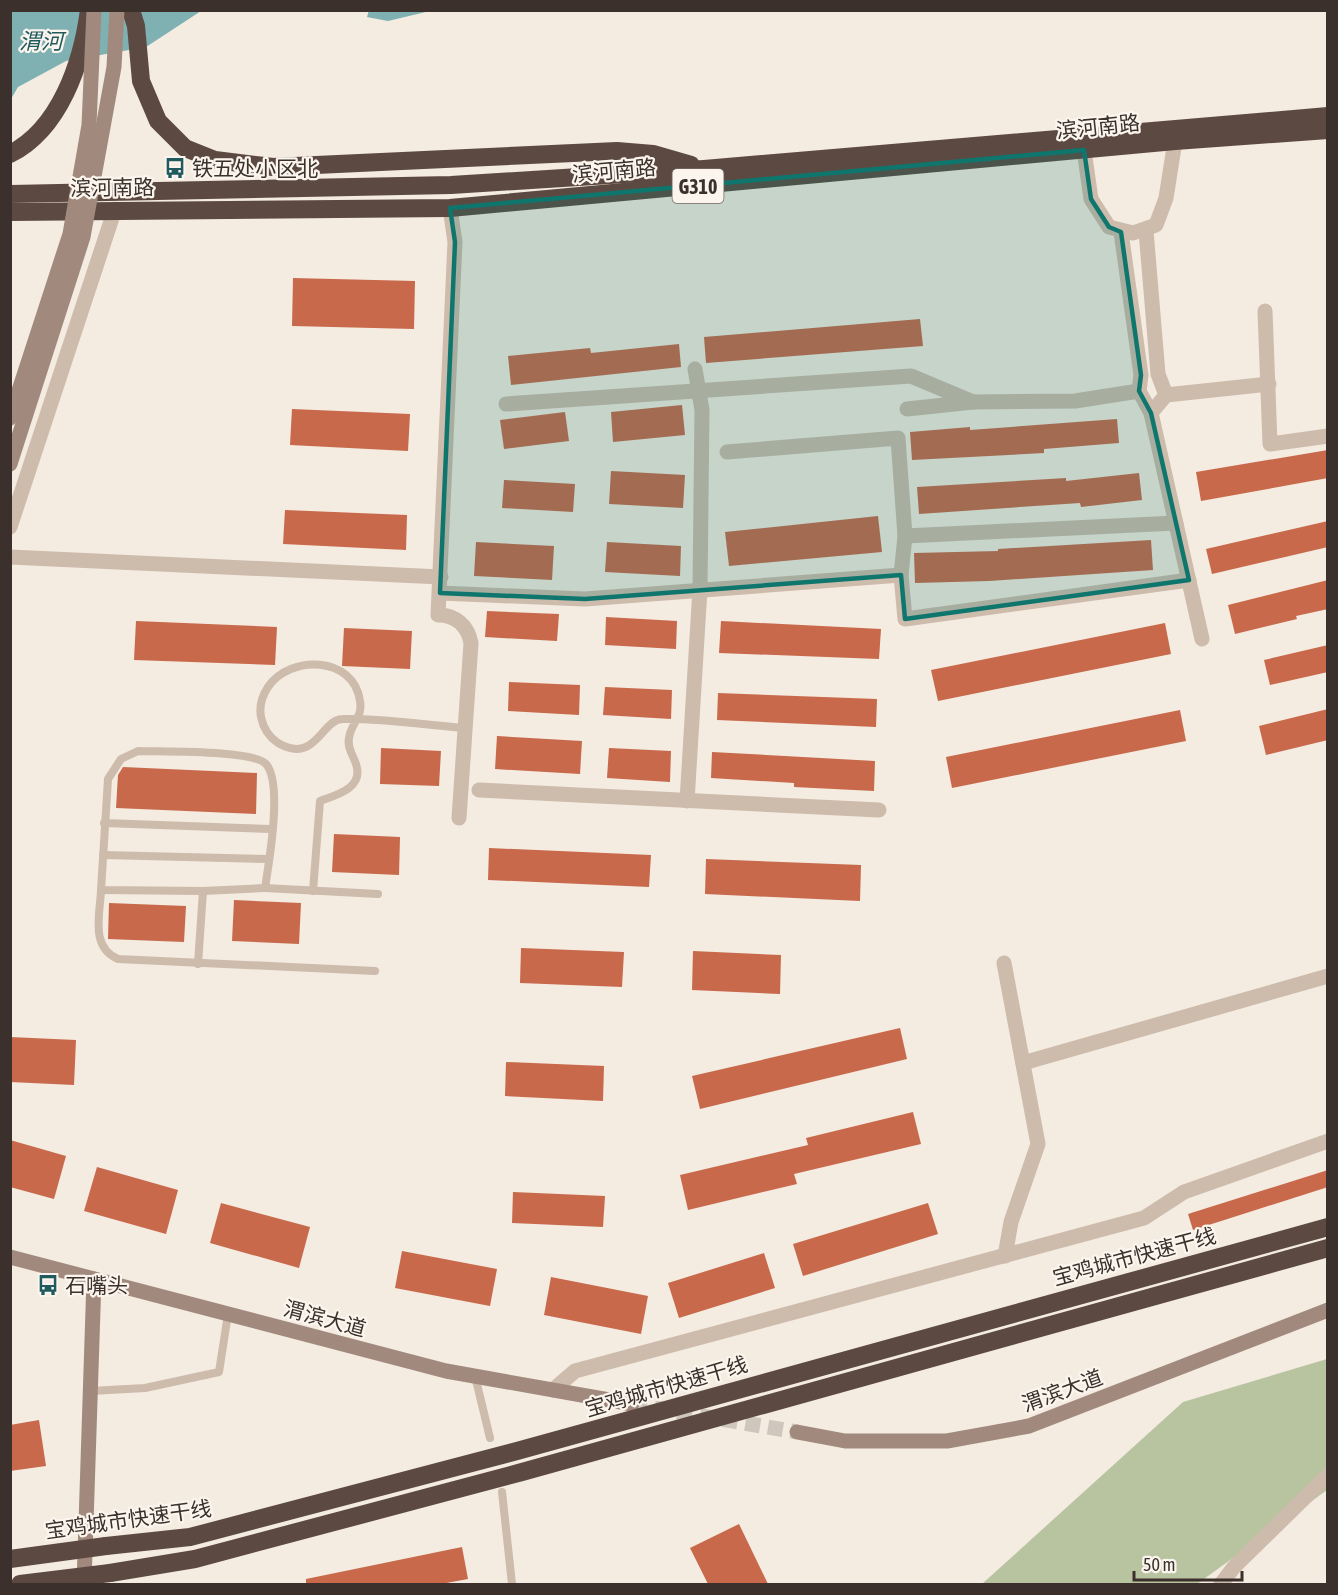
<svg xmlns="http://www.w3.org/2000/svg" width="1338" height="1595" font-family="'Asap Condensed','Noto Sans SC',sans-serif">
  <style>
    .green { fill: #b8c4a0 }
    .water { fill: #7fb0b2 }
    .building { fill: #c8694b }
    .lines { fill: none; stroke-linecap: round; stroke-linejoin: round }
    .secondary-tunnel { stroke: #cfc6bd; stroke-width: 15; stroke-dasharray: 15 8; stroke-linecap: butt }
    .lane { stroke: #cdbbac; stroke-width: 8 }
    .street { stroke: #cdbbac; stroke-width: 15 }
    .secondary { stroke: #a18a7d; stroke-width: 15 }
    .highway { stroke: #5c4a42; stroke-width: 18 }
    .secondary-bridge { stroke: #a18a7d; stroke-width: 15 }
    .highway-bridge { stroke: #5c4a42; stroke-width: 18 }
    .marked { fill: #0f766e; fill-opacity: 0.2; stroke: #0f766e; stroke-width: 4.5; stroke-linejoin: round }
    .labels { text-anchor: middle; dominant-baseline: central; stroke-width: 4.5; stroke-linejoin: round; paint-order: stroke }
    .shield { fill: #fbf5ee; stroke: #756b66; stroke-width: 1.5 }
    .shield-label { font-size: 20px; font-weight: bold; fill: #3b302b }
    .street-label { font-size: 21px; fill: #3b302b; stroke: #fbf5ee }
    .poi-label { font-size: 21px; fill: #3b302b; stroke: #fbf5ee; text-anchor: start }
    .water-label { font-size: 22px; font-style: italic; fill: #1f5a5e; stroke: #fbf5ee }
  </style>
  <rect width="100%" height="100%" fill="#f4ebe1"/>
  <path class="green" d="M1327,1359V1490L1197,1584H982L1183,1402Z"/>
  <g class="water">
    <path d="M369,10H430V11L388,21L367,17Z"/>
    <path d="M11,11H201L146,47L66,61L18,87L11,99Z"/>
  </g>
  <g class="building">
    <path d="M293,278L415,281L414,329L292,326Z"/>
    <path d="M920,319L923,346L706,363L704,337Z"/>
    <path d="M679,344L681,367L511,385L508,356L590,348L591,353Z"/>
    <path d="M682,405L685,435L613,442L611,412Z"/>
    <path d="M292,409L410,414L408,451L290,445Z"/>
    <path d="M565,412L569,441L504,449L500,420Z"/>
    <path d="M1117,419L1119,443L1044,449V453L912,460L910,432L970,427V430Z"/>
    <path d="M1328,450V478L1201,501L1196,472Z"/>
    <path d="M611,471L685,475L683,508L609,504Z"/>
    <path d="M1139,473L1142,500L1081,507L1080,503L919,514L917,487L1066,478V481Z"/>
    <path d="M504,480L575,484L573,512L502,508Z"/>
    <path d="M285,510L407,515L406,550L283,544Z"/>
    <path d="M878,516L882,552L729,566L725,532Z"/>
    <path d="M1328,521V547L1212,574L1206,549Z"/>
    <path d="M1151,540L1153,570L989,581L915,583L914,553L998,551V549Z"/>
    <path d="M476,542L554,546L552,580L474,576Z"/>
    <path d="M607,542L681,546L680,576L605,572Z"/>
    <path d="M1328,580V609L1296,616L1297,619L1235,634L1228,605Z"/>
    <path d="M487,611L559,614L557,641L485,637Z"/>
    <path d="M606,617L677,621L676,649L605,645Z"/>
    <path d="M136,621L277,627L275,665L134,660Z"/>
    <path d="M721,621L881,629L879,659L719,653Z"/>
    <path d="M1165,623L1171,654L938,701L931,670Z"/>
    <path d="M344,628L412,631L410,669L342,666Z"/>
    <path d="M1328,645V672L1270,685L1264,660Z"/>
    <path d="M509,682L580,685L579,715L508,711Z"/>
    <path d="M605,687L672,690L671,719L603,715Z"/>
    <path d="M718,693L877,699L876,727L717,720Z"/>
    <path d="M1328,709V740L1266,755L1259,726Z"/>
    <path d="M1180,710L1186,741L952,788L946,757Z"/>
    <path d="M497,736L582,741L580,774L495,769Z"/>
    <path d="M381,748L441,751L439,786L380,784Z"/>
    <path d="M609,748L671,751L670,782L607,778Z"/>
    <path d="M712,752L875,761L874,791L794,787V783L711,778Z"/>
    <path d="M123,767L257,773L256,814L116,808L118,775Z"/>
    <path d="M334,834L400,837L399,875L332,872Z"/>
    <path d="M489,848L651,855L649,887L488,880Z"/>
    <path d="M706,859L861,865L860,901L705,894Z"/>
    <path d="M234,900L301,903L299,944L232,941Z"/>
    <path d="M109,903L186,906L184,942L108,939Z"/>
    <path d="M521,948L624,952L622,987L520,983Z"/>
    <path d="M693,951L781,955L780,994L692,990Z"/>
    <path d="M900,1028L907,1059L700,1109L692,1076Z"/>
    <path d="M10,1037L76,1040L74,1085L10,1082Z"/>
    <path d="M506,1062L604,1066L603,1101L505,1096Z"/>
    <path d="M913,1112L921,1144L794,1174L797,1184L688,1210L680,1175L808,1145L806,1138Z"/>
    <path d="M10,1140L66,1156L54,1199L10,1187Z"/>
    <path d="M97,1167L178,1190L166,1234L84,1211Z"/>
    <path d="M1328,1170V1187L1193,1230L1188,1214Z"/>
    <path d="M513,1192L605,1196L603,1227L512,1223Z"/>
    <path d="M221,1203L310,1227L299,1268L210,1243Z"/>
    <path d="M928,1203L938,1234L803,1276L793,1244Z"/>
    <path d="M402,1251L497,1269L490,1306L395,1288Z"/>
    <path d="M764,1253L775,1288L679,1318L668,1283Z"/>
    <path d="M551,1277L648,1296L641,1334L544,1315Z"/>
    <path d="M39,1420L46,1466L10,1471V1425Z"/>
    <path d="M739,1524L768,1584H708L690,1548Z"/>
    <path d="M462,1547L468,1579L441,1584H306V1579Z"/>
  </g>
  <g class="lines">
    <path class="secondary-tunnel" d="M632,1404L797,1432"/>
    <g class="lane">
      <path d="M138,751C162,752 253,750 266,764C283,783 269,862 265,888L203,891L101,890L108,779L121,759Z"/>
      <path d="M104,823L271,829"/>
      <path d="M103,855L269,859"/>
      <path d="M265,888L378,894"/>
      <path d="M101,890C100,915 90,947 118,959L375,971"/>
      <path d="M313,891L320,801C337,795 364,788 356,764C353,755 347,748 349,738C351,723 363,717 360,701C354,656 290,654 268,687C262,696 259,706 261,717C263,727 269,737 278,743C316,765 321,719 343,719C383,718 425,725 465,728"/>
      <path d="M198,964L203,891"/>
      <path d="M475,1376L490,1438"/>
      <path d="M91,1391L145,1388L219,1372L228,1314"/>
      <path d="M502,1492L512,1584"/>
    </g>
    <g class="street">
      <path d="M1084,150L1091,199L1109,227L1133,233L1156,225L1166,198L1175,141"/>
      <path d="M450,208L455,242L438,615C456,615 468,626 471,643L459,818"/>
      <path d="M1146,231L1158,374L1166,395L1151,413"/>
      <path d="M1121,232L1141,375L1139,391L1151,413L1202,639"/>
      <path d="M1265,311L1270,444L1328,436"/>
      <path d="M1166,395L1269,384"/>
      <path d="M506,404L911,376L973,402"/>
      <path d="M907,409L973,402L1075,401L1139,391"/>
      <path d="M727,452L898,438L905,536L901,575L905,619L1189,580"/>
      <path d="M10,527L115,209"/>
      <path d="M905,536L1176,523"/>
      <path d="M10,557L441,577"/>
      <path d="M440,593L585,599L901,575"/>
      <path d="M479,790L879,810"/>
      <path d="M687,801L700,589L702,410L695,369"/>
      <path d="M1004,963L1038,1144L1011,1222L1005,1256"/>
      <path d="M1023,1063L1328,976"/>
      <path d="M553,1390L575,1371L1144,1218L1184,1192L1328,1141"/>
      <path d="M1221,1584L1234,1567L1328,1475"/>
    </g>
    <g class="secondary">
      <path d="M10,1257L446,1371L632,1404"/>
      <path d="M797,1432L845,1441H947L1029,1426L1328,1310"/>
      <path d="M84,1584L94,1279"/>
    </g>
    <g class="highway">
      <path d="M131,10L136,26L141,81L158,121L185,148L215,160L273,167L617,151L653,154L691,165"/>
      <path d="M10,154C60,129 82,63 89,10"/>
      <path d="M10,194L451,185L704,169L1328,116"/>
      <path d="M10,212L450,208L1175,141L1328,130"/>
      <path d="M106,1546L190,1537L517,1451L1328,1227"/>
      <path d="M110,1573L195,1559L522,1472L1328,1248"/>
    </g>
    <g class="secondary-bridge">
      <path d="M10,418L70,234L89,125L94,10"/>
      <path d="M10,464L83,237L114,67L117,10"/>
    </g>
    <g class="highway-bridge">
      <path d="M10,1559L106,1546"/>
      <path d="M20,1584L110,1573"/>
    </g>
  </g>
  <path class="marked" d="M1084,150L1091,199L1109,227L1121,232L1141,375L1139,391L1151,413L1189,580L905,619L901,575L585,599L440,593L455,242L450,208Z"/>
  <defs>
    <symbol id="bus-bare" viewBox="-9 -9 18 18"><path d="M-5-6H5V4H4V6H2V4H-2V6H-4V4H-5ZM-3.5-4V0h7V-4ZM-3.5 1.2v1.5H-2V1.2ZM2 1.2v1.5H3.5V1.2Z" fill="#1f5a5e" stroke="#fbf5ee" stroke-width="2.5" paint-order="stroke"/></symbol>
  </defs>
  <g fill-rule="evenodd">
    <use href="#bus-bare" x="160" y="153" width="30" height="30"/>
    <use href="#bus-bare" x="33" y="1270" width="30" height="30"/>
  </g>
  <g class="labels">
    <rect class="shield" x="672.5" y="169" width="51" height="34" rx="4.5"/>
    <g class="shield-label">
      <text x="698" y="186">G310</text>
    </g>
    <g class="street-label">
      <text transform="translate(1098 126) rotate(-6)">滨河南路</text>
      <text transform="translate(614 170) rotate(-5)">滨河南路</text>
      <text transform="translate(112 187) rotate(-1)">滨河南路</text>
      <text transform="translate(1134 1256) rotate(-15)">宝鸡城市快速干线</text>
      <text transform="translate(325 1318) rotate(15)">渭滨大道</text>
      <text transform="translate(666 1386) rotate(-16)">宝鸡城市快速干线</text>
      <text transform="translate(1062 1390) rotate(-20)">渭滨大道</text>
      <text transform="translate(128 1519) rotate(-8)">宝鸡城市快速干线</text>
    </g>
    <g class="poi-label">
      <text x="192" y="168">铁五处小区北</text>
      <text x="65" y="1285">石嘴头</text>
    </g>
    <g class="water-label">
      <text x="41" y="41">渭河</text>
    </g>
  </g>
  <rect width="1338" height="1595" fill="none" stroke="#3b302b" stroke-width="24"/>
  <path d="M1134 1571v9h108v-9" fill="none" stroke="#3b302b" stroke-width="3"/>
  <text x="1143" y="1571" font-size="18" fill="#3b302b" stroke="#fbf5ee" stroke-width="4.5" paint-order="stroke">50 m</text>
</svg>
